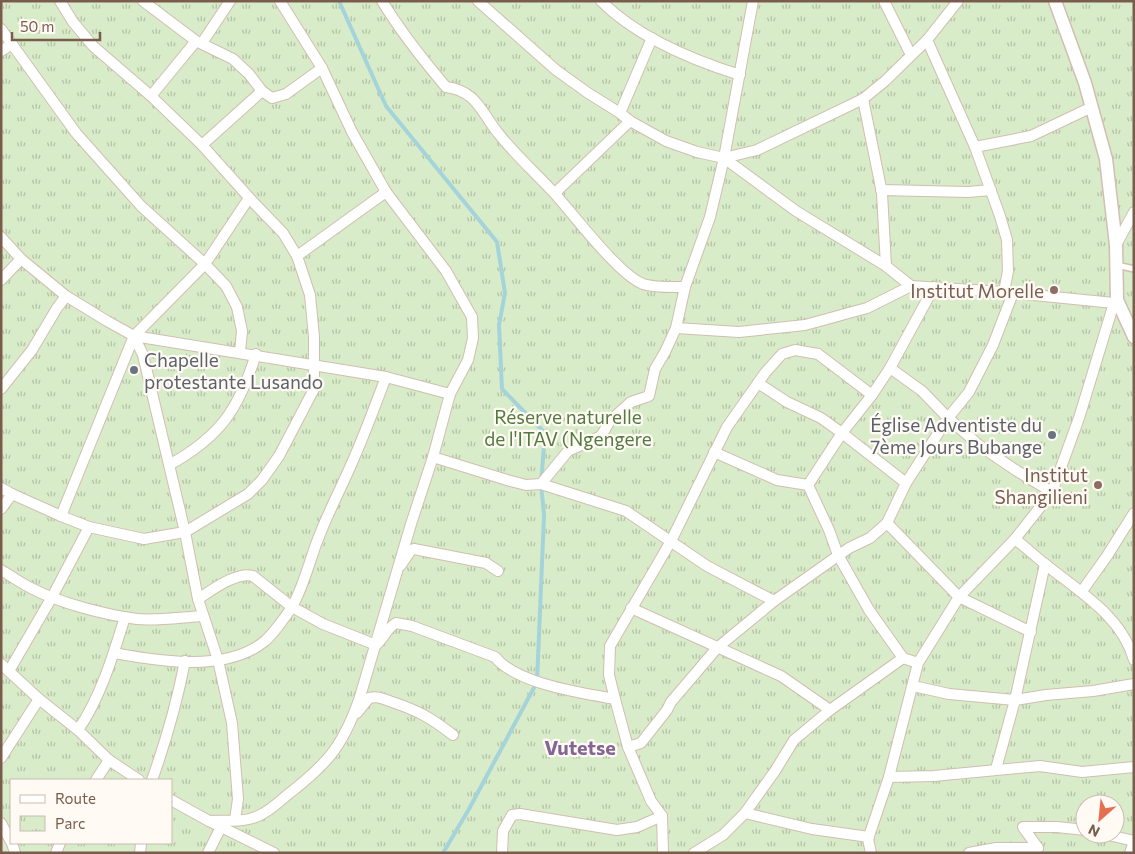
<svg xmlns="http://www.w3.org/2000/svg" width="1135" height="854" font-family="Commissioner,sans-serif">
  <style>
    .park { fill: url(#park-tufts); fill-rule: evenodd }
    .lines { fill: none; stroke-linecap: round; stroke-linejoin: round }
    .stream { stroke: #a5d3da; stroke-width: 4 }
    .service-casing { stroke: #d1beb0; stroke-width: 8 }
    .minor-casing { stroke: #d1beb0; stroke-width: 12 }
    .tertiary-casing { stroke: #d1beb0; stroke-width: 15 }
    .service { stroke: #fff; stroke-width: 5 }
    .minor { stroke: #fff; stroke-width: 10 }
    .tertiary { stroke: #fff; stroke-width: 12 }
    .education-dot { fill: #8d6e63; stroke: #fffaf3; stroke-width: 2 }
    .worship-dot { fill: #6b7280; stroke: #fffaf3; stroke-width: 2 }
    .labels { text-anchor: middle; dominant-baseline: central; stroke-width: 4.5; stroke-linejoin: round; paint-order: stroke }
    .education-label { font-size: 19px; fill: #785e54; stroke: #fffaf3; text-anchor: end }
    .worship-label { font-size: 19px; fill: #5b616d; stroke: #fffaf3; text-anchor: start }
    .park-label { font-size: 19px; fill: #537a41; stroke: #fffaf3 }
    .neighbourhood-label { font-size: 20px; font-weight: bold; fill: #846695; stroke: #fffaf3 }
  </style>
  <defs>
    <pattern id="park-tufts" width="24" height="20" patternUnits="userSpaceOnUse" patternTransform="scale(1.25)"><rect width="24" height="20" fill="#d8ecc9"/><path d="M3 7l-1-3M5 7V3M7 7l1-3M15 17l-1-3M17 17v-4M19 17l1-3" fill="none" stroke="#b4c2a5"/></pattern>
  </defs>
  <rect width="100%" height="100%" fill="#fdf6ec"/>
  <path class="park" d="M1,1H1134V853H1ZM11,780H171V843H11ZM1085,804H1115V834H1085Z"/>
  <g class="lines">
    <path class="stream" d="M339,1L386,106L497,242L505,293L499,325L502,389L545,433L541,484L544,515L537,682L469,809L443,853"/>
    <defs>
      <path id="service" d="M1117,265L1134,269"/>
      <g id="minor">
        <path d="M143,1L196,41L233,59L249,74L262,91L272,98L286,94L322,68"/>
        <path d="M382,1C401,32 423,60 446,87C477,91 481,112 498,133C515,155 536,173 555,194C574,215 619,275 643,284C656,288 671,287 685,287"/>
        <path d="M478,1L556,70L588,93L620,113L630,121L666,141L697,152L724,158L796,211L886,266L911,286"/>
        <path d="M601,1C637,37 692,60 740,75"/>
        <path d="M884,1L911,55"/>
        <path d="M1,29L76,133L141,206L205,264L226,286L237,307L242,331L240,352"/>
        <path d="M927,40L975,147L1000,216L1007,240L1008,271L1004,292"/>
        <path d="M202,43L230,1"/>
        <path d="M1,51L12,44"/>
        <path d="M151,96L196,41"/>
        <path d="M863,99L882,193L886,266"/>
        <path d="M620,113L652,38"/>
        <path d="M202,145L262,91"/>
        <path d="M975,147L1031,136L1092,107"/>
        <path d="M724,158L757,150L863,99L885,81L927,40L958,1"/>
        <path d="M881,190L968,192L991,190"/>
        <path d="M555,193L630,121"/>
        <path d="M1,237L21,259L66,296L107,321L134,336L143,355L185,532L198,599L218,660L232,723L238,799L235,820"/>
        <path d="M1116,245L1134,212"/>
        <path d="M297,256L386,192"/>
        <path d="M1,280L21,259"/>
        <path d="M1013,293L993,345L969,392L948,418L906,483L887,523L959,597L1031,632"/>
        <path d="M676,328L739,332L805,325L867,308L911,286L1004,292L1114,303"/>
        <path d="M134,336L386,377L450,394"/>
        <path d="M890,368L922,391L948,418L980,446L1017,471L1052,492"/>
        <path d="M758,383L787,402L821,418L842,433L906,483"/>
        <path d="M1,389L32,350L57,308L66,296"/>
        <path d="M714,452L777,480L808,485"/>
        <path d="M433,457L507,480L526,485L541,484L626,511L707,566L774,601"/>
        <path d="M169,465C220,437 239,409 256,354"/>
        <path d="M541,484L568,451L601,436L610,421L631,402L649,396L655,369L665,352L676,328L685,287L710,217L724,158L753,1"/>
        <path d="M808,485L842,433L872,395L890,368L934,287"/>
        <path d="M808,485L829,530L838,555L869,610L903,658"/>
        <path d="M1,488L12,494L61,516L89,527L144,539L185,532L248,494L262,480L279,456L314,389V337L310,295L297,256L283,233L254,203L202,145L151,96L93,46L73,22L60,1"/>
        <path d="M1,509L12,494"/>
        <path d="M61,516L134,336L205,264L249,198"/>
        <path d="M1015,539C1025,547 1035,556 1045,564C1078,591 1122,616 1134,660"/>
        <path d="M401,565L411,550L414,549L486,563L498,571"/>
        <path d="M1,570C11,576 21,583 31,588C59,603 106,615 137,619C155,621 184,617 203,616"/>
        <path d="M1082,591L1107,556L1134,513"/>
        <path d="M198,599C212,590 237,571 253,576L292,607L323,624L376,645C384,638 387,628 396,623L412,626L495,657C517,684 581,693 615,699"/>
        <path d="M631,608L781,676L830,710"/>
        <path d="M114,653C159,661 226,673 265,641C273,634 287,615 293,605C305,583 310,558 320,534C329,511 341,488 351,465C364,436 375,406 386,377"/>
        <path d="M1,664L39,699L78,730L109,760L139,780"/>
        <path d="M9,671L52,597L89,527"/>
        <path d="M913,686L949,694L1015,700L1046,695L1093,691L1134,684"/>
        <path d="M357,713L369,698C379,696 383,699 392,702C419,711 431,718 453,735"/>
        <path d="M78,730C101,697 113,655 125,617"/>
        <path d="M628,747L641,743L667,710L671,702L717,648L774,601L849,548L870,538L887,523"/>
        <path d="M1,758L39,699"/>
        <path d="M996,769L1015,700L1045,564"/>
        <path d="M889,777L934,776L1040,766L1082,772L1134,767"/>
        <path d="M96,780L109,760"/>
        <path d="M152,780C166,741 177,702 185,661"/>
        <path d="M171,800L209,821L274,853"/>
        <path d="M745,813L812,829L869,837"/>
        <path d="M209,821C224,820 244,823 258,816C268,812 278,803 286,796C326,765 342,748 359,700L411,524L433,457L450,394L468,360L473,338L472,317L446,271L386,192L352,132L322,68L280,1"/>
        <path d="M1,823L11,842"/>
        <path d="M1104,834L1134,841"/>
        <path d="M12,843L15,853"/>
        <path d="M1038,848L1023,827H1057L1085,830"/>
        <path d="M56,853L60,843"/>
        <path d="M140,853L141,843"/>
        <path d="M208,853L221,827"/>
        <path d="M502,853L503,831L512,815L520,814L617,830L637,827L662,816"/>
        <path d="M663,853L662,816L651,801L628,747L615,699L609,675L610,646L671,541L727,427L765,373L782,354L795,350L818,354L872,395"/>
        <path d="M694,853L723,835L745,813L775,771L794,740L830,710L903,658L918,663"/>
        <path d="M871,853L868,839L889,777L918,663L959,597L1015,539L1052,492L1079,418L1114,303L1117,300"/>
        <path d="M969,853L996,848H1038"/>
        <path d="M1130,853L1134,841"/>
      </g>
      <path id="tertiary" d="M1055,1L1085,83L1106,159L1116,245L1117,300L1134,337"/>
    </defs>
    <use href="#service" class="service-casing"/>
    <use href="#minor" class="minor-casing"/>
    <use href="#tertiary" class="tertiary-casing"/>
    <use href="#service" class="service"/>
    <use href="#minor" class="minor"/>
    <use href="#tertiary" class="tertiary"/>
  </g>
  <g class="education-dot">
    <circle cx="1054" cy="290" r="5"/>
    <circle cx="1098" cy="485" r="5"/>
  </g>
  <g class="worship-dot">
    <circle cx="134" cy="370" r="5"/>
    <circle cx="1052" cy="435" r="5"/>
  </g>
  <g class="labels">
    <g class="education-label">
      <text x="1044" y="290">Institut Morelle</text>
      <text x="1088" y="474">Institut<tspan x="1088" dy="22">Shangilieni</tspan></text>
    </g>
    <g class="worship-label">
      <text x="144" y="359">Chapelle<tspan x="144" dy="22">protestante Lusando</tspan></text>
      <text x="1042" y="424" text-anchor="end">Église Adventiste du<tspan x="1042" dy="22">7ème Jours Bubange</tspan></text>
    </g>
    <g class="park-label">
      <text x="568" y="416">Réserve naturelle<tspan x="568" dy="22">de l'ITAV (Ngengere</tspan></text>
    </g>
    <g class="neighbourhood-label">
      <text x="580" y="747">Vutetse</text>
    </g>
  </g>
  <rect width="1135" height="854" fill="none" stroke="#7a5c4d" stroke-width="5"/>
  <rect x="10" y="779" width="162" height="65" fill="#fffaf3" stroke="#cabbb1"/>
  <rect x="20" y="795" width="25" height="8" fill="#ffffff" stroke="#cabbb1"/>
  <text x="55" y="804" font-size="15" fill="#7a5c4d">Route</text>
  <rect x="20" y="816" width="25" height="15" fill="url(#park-tufts)" stroke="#cabbb1"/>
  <text x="55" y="829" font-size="15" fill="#7a5c4d">Parc</text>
  <g transform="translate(1100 819) rotate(207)"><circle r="24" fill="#fffaf3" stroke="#cabbb1"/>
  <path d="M0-4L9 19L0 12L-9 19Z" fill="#e76f51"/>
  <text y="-8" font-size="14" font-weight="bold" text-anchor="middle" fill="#7a5c4d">N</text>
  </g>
  <path d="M12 32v8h88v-8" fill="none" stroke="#7a5c4d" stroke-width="2.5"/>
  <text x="20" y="32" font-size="15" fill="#7a5c4d" stroke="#fffaf3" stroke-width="4" paint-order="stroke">50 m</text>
</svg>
